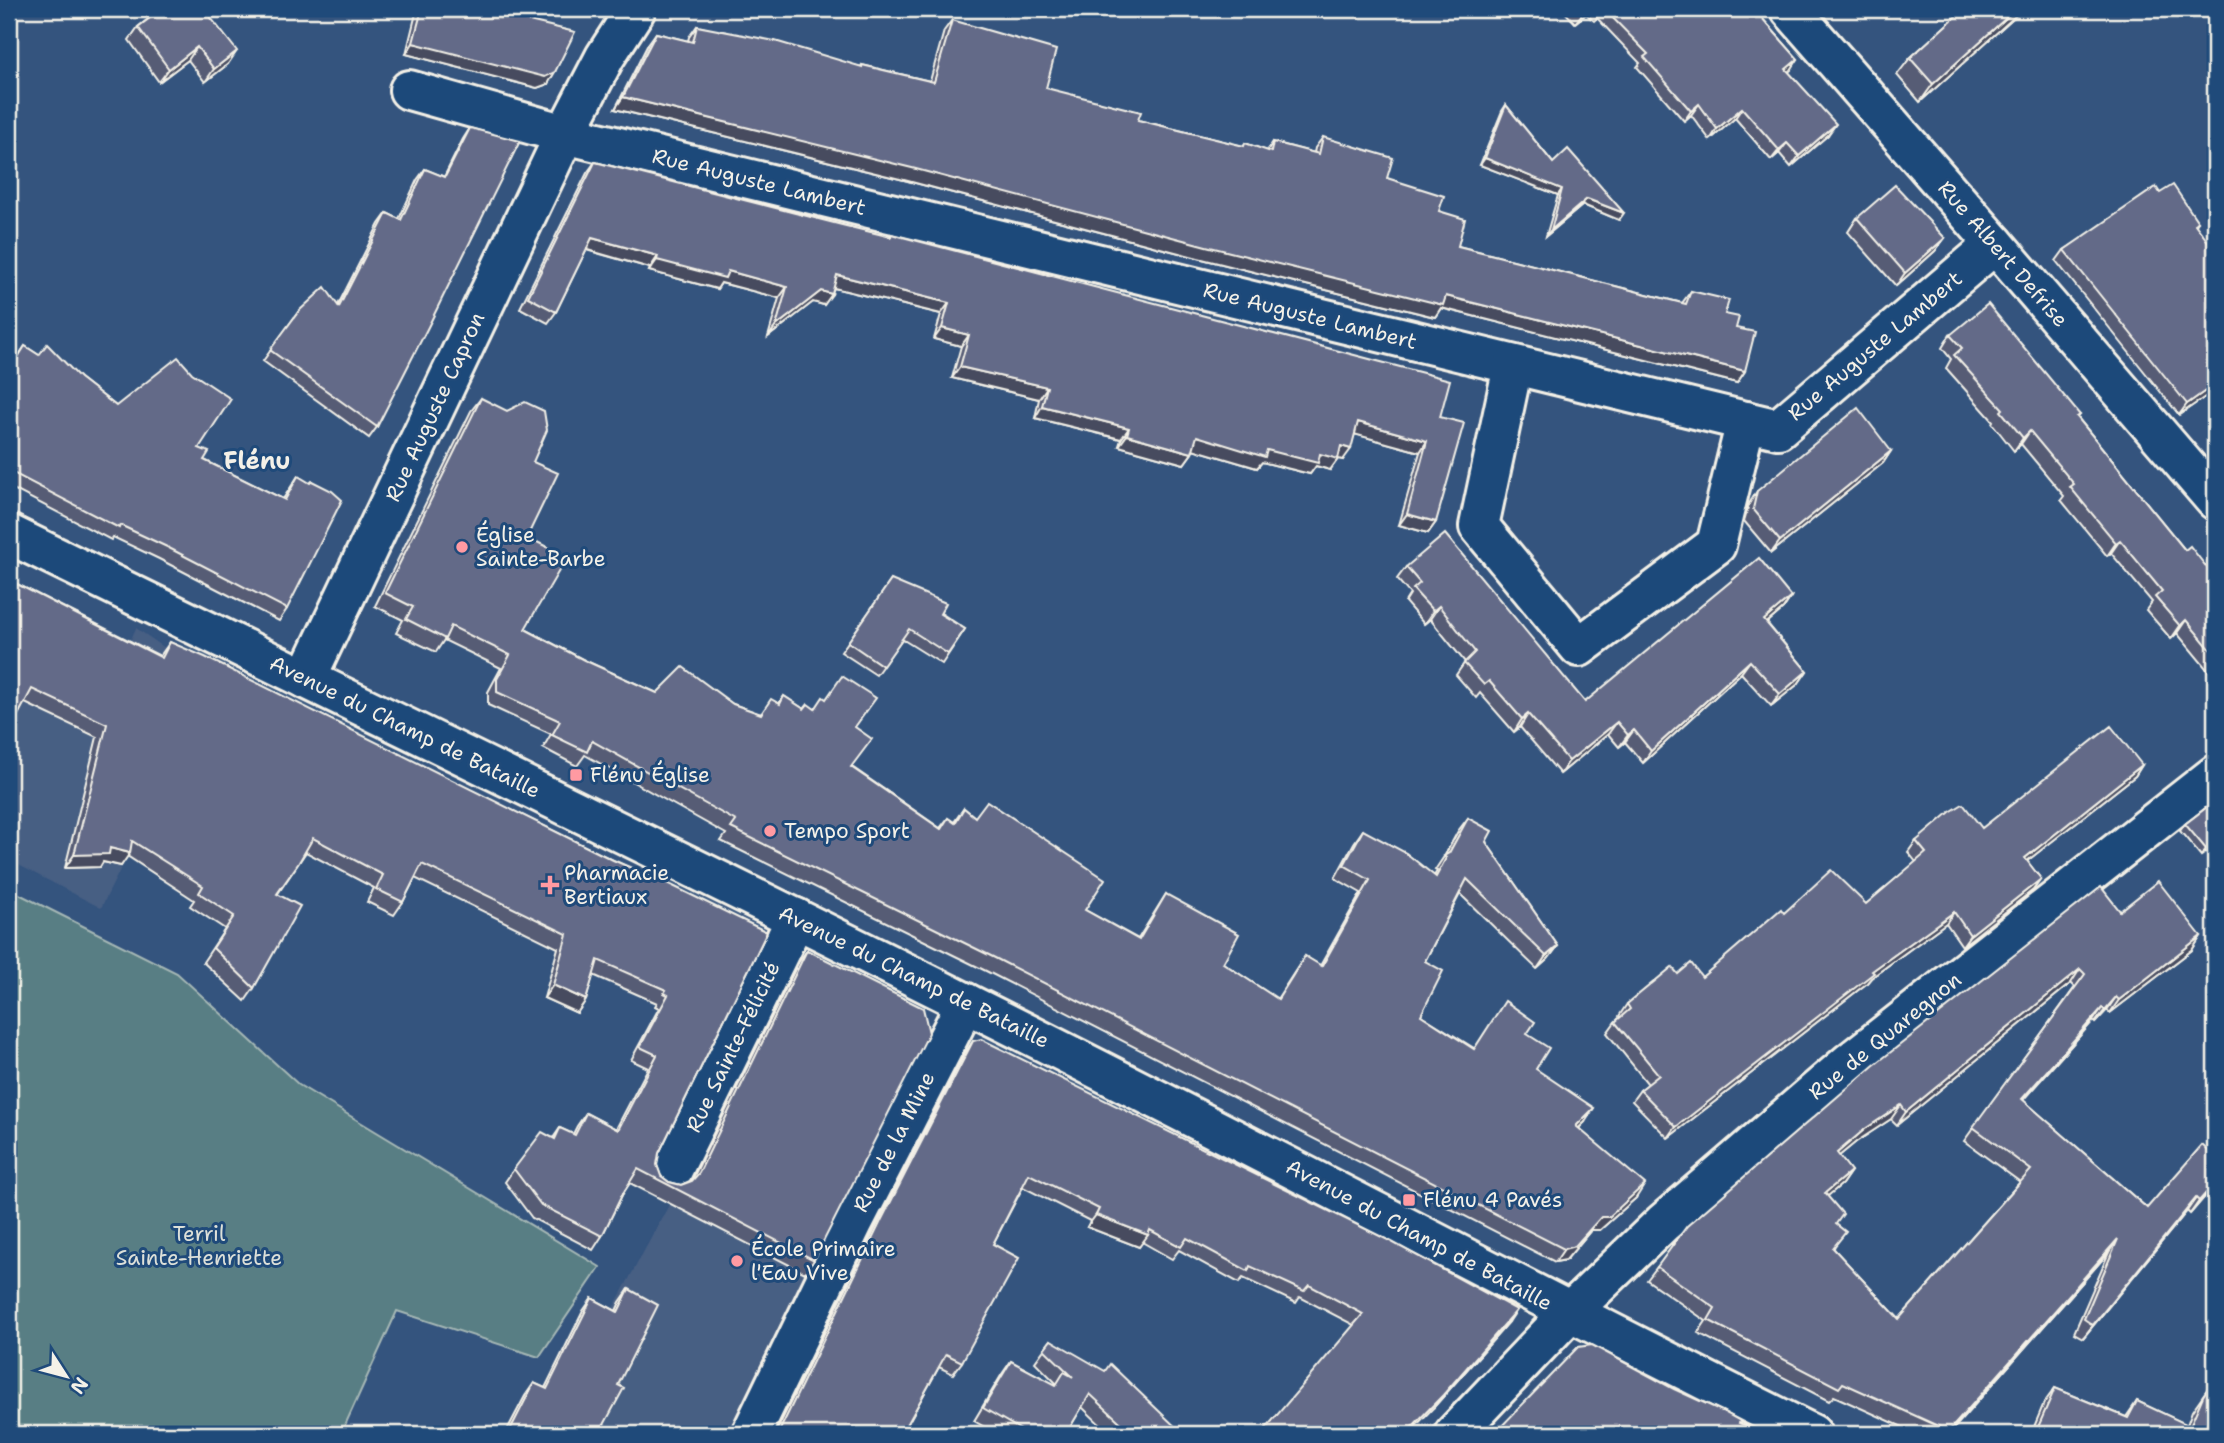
<svg xmlns="http://www.w3.org/2000/svg" width="2224" height="1443" font-family="'Shantell Sans',sans-serif">
  <style>
    .built { fill: #465e83 }
    .green { fill: #597e84; stroke: #a6b8b6; stroke-width: 2 }
    .lines { fill: none; stroke-linecap: round; stroke-linejoin: round }
    .street-casing { stroke: #f4f1e8; stroke-width: 44 }
    .secondary-casing { stroke: #f4f1e8; stroke-width: 44 }
    .street { stroke: #1f4a7a; stroke-width: 38 }
    .secondary { stroke: #1f4a7a; stroke-width: 38 }
    .wall { fill: #565c75; stroke: #f4f1e8; stroke-width: 2; fill-rule: evenodd }
    .shaded-wall { fill: #464b5f; stroke: #f4f1e8; stroke-width: 2 }
    .building { fill: #646b88; stroke: #f4f1e8; stroke-width: 2; fill-rule: evenodd }
    .poi-dot { fill: #ff9aa2; stroke: #1f4a7a; stroke-width: 2.5 }
    .labels { text-anchor: middle; dominant-baseline: central; stroke-width: 6; stroke-linejoin: round; paint-order: stroke }
    .street-label { font-size: 21px; fill: #f4f1e8; stroke: #1f4a7a }
    .poi-label { font-size: 21px; fill: #f4f1e8; stroke: #1f4a7a; text-anchor: start }
    .park-label { font-size: 21px; fill: #dde0d9; stroke: #1f4a7a }
    .quarter-label { font-size: 24px; font-weight: bold; fill: #f4f1e8; stroke: #1f4a7a }
  </style>
  <rect width="100%" height="100%" fill="#34547e"/>
  <filter id="ink" filterUnits="userSpaceOnUse"><feTurbulence type="fractalNoise" baseFrequency=".0143" numOctaves="2"/><feDisplacementMap in="SourceGraphic" scale="14" xChannelSelector="R" yChannelSelector="G"/><feConvolveMatrix kernelMatrix="1 2 1 2 8 2 1 2 1" color-interpolation-filters="sRGB"/></filter>
  <g filter="url(#ink)">
    <g class="built">
      <path d="M136,628L197,670L144,771L124,862L101,908L9,860V675L96,716Z"/>
      <path d="M702,1144L854,1221L751,1434H552L605,1323Z"/>
    </g>
    <path class="green" d="M9,889L177,973L299,1085L600,1267L539,1357L397,1311L341,1434H9Z"/>
    <g class="lines">
      <defs>
        <g id="street">
          <path d="M1790,9L1995,244L2215,500"/>
          <path d="M409,90L565,134L1778,429L1995,244"/>
          <path d="M1513,366L1479,526L1579,647L1716,545L1746,421"/>
          <path d="M306,679L565,134L605,57L636,9"/>
          <path d="M670,1176L796,918"/>
          <path d="M751,1434L854,1221L966,1003"/>
        </g>
        <g id="secondary">
          <path d="M9,534C327,690 647,843 964,1002C1248,1143 1528,1293 1812,1434"/>
          <path d="M1454,1434L1569,1313L1663,1223L1850,1062L2215,775"/>
        </g>
      </defs>
      <use href="#street" class="street-casing"/>
      <use href="#secondary" class="secondary-casing"/>
      <use href="#street" class="street"/>
      <use href="#secondary" class="secondary"/>
    </g>
    <g class="wall">
      <path d="M148,9H204L228,64L205,82L188,60L159,82L129,40L138,27L153,15Z"/>
      <path d="M417,9H510L508,16L548,84L537,88L406,54Z"/>
      <path d="M1562,9H1754L1798,59L1788,72L1828,135L1791,167L1779,153L1771,160L1735,118L1710,140L1691,115L1684,121L1637,67L1640,63L1597,18L1594,21L1586,14L1575,23Z"/>
      <path d="M1964,9H2023L1920,102L1897,75L1910,58Z"/>
      <path d="M952,20L1046,88L1138,120L1243,146L1245,143L1267,151L1273,142L1314,153L1315,148L1323,137L1439,211L1458,246L1682,303L1691,291L1725,314L1736,328L1745,371L1737,383L1441,308L1435,317L1198,258L904,180L615,109L648,44L656,33L688,41L689,37L697,26L861,67L862,65L930,81L944,31Z"/>
      <path d="M1506,105L1553,163L1619,220L1583,205L1546,236L1558,195L1480,165L1502,111Z"/>
      <path d="M470,128L377,427L369,438L263,361L299,311L338,305L379,224L387,213L399,219L417,180L425,169L444,177L463,139Z"/>
      <path d="M595,162L842,225L890,237L891,234L1440,417L1436,522L1428,533L1399,525L1420,452L1355,434L1343,460L1338,459L1330,470L1316,466L1310,474L1262,462L1257,468L1193,449L1192,453L1184,464L1119,446L1121,439L1035,418L1039,399L952,378L961,346L934,339L941,314L834,288L824,305L813,302L768,337L779,298L721,283L717,289L649,271L650,268L586,250L556,312L548,323L520,308L587,173Z"/>
      <path d="M2160,193L2198,222L2196,225L2215,390L2179,415L2056,261L2064,250Z"/>
      <path d="M1857,218L1945,238L1935,251L1896,286L1848,232Z"/>
      <path d="M1950,335L2080,415L2078,418L2185,550L2215,578V679L2177,633L2171,639L2146,610L2152,602L2111,553L2107,556L2061,500L2064,496L2021,444L2014,451L1992,423L1993,421L1946,368L1951,359L1942,348Z"/>
      <path d="M25,346L39,355L80,378L116,406L199,448L204,460L283,499L298,476L287,609L279,621L159,559L113,537L111,540L9,487V358L14,362Z"/>
      <path d="M481,398L533,462L527,537L525,629L584,660L657,693L733,704L760,714L779,703L784,696L804,709H815L855,727L852,767L940,828L948,818L954,822L964,808L1085,910L1138,939L1166,894L1223,963L1277,999L1305,956L1320,966L1361,893L1335,878L1354,843L1363,830L1434,876L1437,871L1435,870L1445,855L1458,831L1468,818L1486,842L1558,946L1548,959L1537,969L1460,894L1425,961L1421,1015L1474,1048L1527,1034L1536,1069L1585,1122L1579,1128L1636,1198L1600,1230H1591L1566,1260L1555,1262L986,971L721,841L726,834L585,755L577,766L543,748L551,734L488,705V692L501,668L444,640L436,652L396,633L403,620L375,606L471,411Z"/>
      <path d="M1891,451L1883,463L1771,553L1744,521L1749,504L1757,491Z"/>
      <path d="M1406,567L1585,702L1791,597L1783,609L1767,623L1807,671L1798,684L1771,706L1741,673L1643,763L1625,742L1619,747L1608,734L1560,774L1520,727L1514,732L1480,693L1476,698L1456,675L1465,662L1430,619L1424,624L1405,602L1410,594L1397,579Z"/>
      <path d="M9,580L160,656L170,642L613,860L767,932L659,1153L657,1165L661,1176L669,1182L681,1185L692,1180L798,963L807,950L814,1260L805,1273L630,1183L622,1195L602,1236L593,1250L532,1218L505,1182L514,1169L553,1138L560,1128L573,1134L577,1126L586,1113L616,1129L648,1068L631,1060L659,1008L655,1006L657,1003L593,975L586,1000L577,1013L544,998L558,948L415,878L403,902L394,915L367,902L374,888L306,852L277,895L254,988L245,1001L203,962L225,929L190,906L194,900L127,856L121,866L103,862L100,867L65,868L97,737L25,703Z"/>
      <path d="M891,580L965,629L942,664L902,639L876,675L841,652Z"/>
      <path d="M2142,765L2135,776L2027,861L2041,879L2033,890L1962,946L1946,923L1871,978L1866,984L1668,1138L1632,1101L1640,1090L1648,1084L1607,1033L1615,1022L1620,1017L1619,1016L1627,1004L1678,974L1702,977L1784,913L1866,904L1916,862L1908,852L1916,841L1982,828Z"/>
      <path d="M2215,801V845L2201,856L2180,831L2185,824Z"/>
      <path d="M2120,911L2201,936L2192,950L2110,1013L2107,1010L2095,1023L2093,1021L2023,1100L2147,1208L2215,1157V1185L2190,1214L2187,1211L2083,1338L2074,1333L2109,1252L1949,1434H1918L1834,1396L1829,1401L1698,1333L1706,1321L1647,1280L1657,1267ZM2071,983L2075,987L1964,1141L2020,1182L1899,1319L1834,1249L1836,1224L1827,1196L1842,1184L1851,1171L1839,1156L1856,1142L1891,1119L1897,1125Z"/>
      <path d="M973,1041L1509,1322L1434,1407L1354,1325L1300,1297L1296,1303L1243,1278L1239,1283L1179,1250L1172,1259L1142,1242L1139,1247L1087,1227L1090,1221L1023,1187L993,1244L962,1362L953,1374L939,1367L902,1434H775L874,1231L965,1053Z"/>
      <path d="M629,1289L618,1385L599,1434H505L525,1396L534,1383L545,1388L583,1311L592,1298L616,1311L620,1302Z"/>
      <path d="M1051,1340L1183,1434H1110L1082,1407L1066,1434H997L974,1421L1002,1374L1011,1361L1055,1385L1056,1383L1035,1362Z"/>
      <path d="M2215,1378V1434H2031L2044,1403L2055,1388L2126,1417L2137,1401L2187,1425L2192,1411Z"/>
    </g>
    <g class="shaded-wall">
      <path d="M1587,9H1590L1586,14L1575,23L1583,13Z"/>
      <path d="M2016,9H2023L1920,102L1933,84Z"/>
      <path d="M413,43L555,72L548,84L537,88L406,54Z"/>
      <path d="M197,47L188,60L159,82L169,69Z"/>
      <path d="M237,51L228,64L205,82L214,69Z"/>
      <path d="M1798,59L1791,70L1778,80L1786,69Z"/>
      <path d="M623,97L1446,296L1745,371L1737,383L1441,308L1435,317L1198,258L904,180L615,109Z"/>
      <path d="M1699,104L1691,115L1684,121L1691,111Z"/>
      <path d="M1742,108L1735,118L1710,140L1717,129Z"/>
      <path d="M1836,124L1828,135L1791,167L1799,156Z"/>
      <path d="M1787,143L1779,153L1771,160L1779,150Z"/>
      <path d="M1485,158L1562,189L1558,195L1480,165Z"/>
      <path d="M1587,199L1624,213L1619,220L1583,205L1546,236L1551,230Z"/>
      <path d="M592,238L658,256L650,268L584,249Z"/>
      <path d="M1945,238L1935,251L1896,286L1905,273Z"/>
      <path d="M657,260L728,271L787,287L779,298L721,283L717,289L649,271Z"/>
      <path d="M837,275L949,303L941,314L830,287Z"/>
      <path d="M821,291L832,294L824,305L813,302L768,337L776,326Z"/>
      <path d="M942,328L969,335L961,346L934,339Z"/>
      <path d="M960,367L1047,387L1039,399L952,378Z"/>
      <path d="M2215,384V390L2179,415L2187,404Z"/>
      <path d="M1042,406L1129,428L1121,439L1035,418Z"/>
      <path d="M1358,422L1427,441L1420,452L1350,433Z"/>
      <path d="M2030,431L2021,444L2014,451L2023,438Z"/>
      <path d="M1127,435L1192,453L1184,464L1119,446Z"/>
      <path d="M1197,436L1267,450L1320,454L1341,446L1351,449L1343,460L1334,458L1338,459L1330,470L1316,466L1310,474L1262,462L1257,468L1189,448Z"/>
      <path d="M1891,451L1883,463L1771,553L1780,541Z"/>
      <path d="M1407,514L1436,522L1428,533L1399,525Z"/>
      <path d="M2120,540L2111,553L2107,556L2116,543Z"/>
      <path d="M1791,597L1783,609L1756,632L1764,620Z"/>
      <path d="M1439,606L1430,619L1424,624L1433,611Z"/>
      <path d="M2186,620L2177,633L2171,639L2180,626Z"/>
      <path d="M1750,661L1741,673L1643,763L1651,751Z"/>
      <path d="M1807,671L1798,684L1771,706L1780,694Z"/>
      <path d="M1528,714L1520,727L1514,732L1522,719Z"/>
      <path d="M1617,722L1608,734L1560,774L1569,761Z"/>
      <path d="M1634,730L1625,742L1619,747L1628,735Z"/>
      <path d="M2142,765L2135,776L2017,869L2025,858Z"/>
      <path d="M2215,842V845L2201,856L2206,849Z"/>
      <path d="M110,848L130,853L121,866L103,862L100,867L65,868L74,855Z"/>
      <path d="M2041,879L2033,890L1962,946L1970,935Z"/>
      <path d="M1954,912L1946,923L1871,978L1866,984L1668,1138L1676,1127L1872,971Z"/>
      <path d="M2201,936L2192,950L2110,1013L2119,1000Z"/>
      <path d="M1558,946L1548,959L1537,969L1546,956Z"/>
      <path d="M2080,969L2071,983L1897,1125L1906,1112Z"/>
      <path d="M553,985L586,1000L577,1013L544,998Z"/>
      <path d="M2116,997L2107,1010L2095,1023L2105,1010Z"/>
      <path d="M2102,1008L2093,1021L2012,1112L2022,1099Z"/>
      <path d="M1901,1105L1891,1119L1856,1142L1827,1166L1837,1153L1865,1129Z"/>
      <path d="M1594,1108L1585,1122L1567,1139L1576,1126Z"/>
      <path d="M1851,1171L1842,1184L1815,1207L1825,1193Z"/>
      <path d="M2215,1183V1185L2190,1214L2199,1201Z"/>
      <path d="M1645,1184L1636,1198L1600,1230H1591L1566,1260L1555,1262L1564,1249L1601,1217Z"/>
      <path d="M2196,1198L2187,1211L2083,1338L2093,1325Z"/>
      <path d="M1096,1215L1148,1235L1139,1247L1087,1227Z"/>
      <path d="M2118,1239L2109,1252L1949,1434H1947Z"/>
      <path d="M1517,1310L1509,1322L1434,1407L1408,1434H1405Z"/>
    </g>
    <g class="building">
      <path d="M162,9H204L237,51L214,69L197,47L169,69L138,27Z"/>
      <path d="M422,9H510L508,16L575,32L555,72L545,77L413,43Z"/>
      <path d="M1579,9H1587L1583,13Z"/>
      <path d="M1604,9H1754L1798,59L1786,69L1836,124L1799,156L1787,143L1779,150L1742,108L1717,129L1699,104L1691,111L1644,57L1648,54Z"/>
      <path d="M1964,9H2016L1933,84L1910,58Z"/>
      <path d="M952,20L1056,50L1046,88L1141,112L1138,120L1244,146L1245,143L1271,152L1273,142L1319,154L1323,137L1393,158L1387,178L1444,196L1439,211L1465,219L1458,246L1686,304L1691,291L1729,300L1725,314L1739,317L1736,328L1755,332L1745,371L1446,296L1443,305L1415,298L1206,246L912,168L623,97L656,33L693,42L697,26L775,41L862,67V65L934,82Z"/>
      <path d="M1506,105L1553,163L1568,149L1624,213L1587,199L1551,230L1562,189L1485,158Z"/>
      <path d="M470,128L520,141L428,327L377,427L270,350L299,311L325,287L339,307L387,213L401,220L425,169L445,177Z"/>
      <path d="M595,162L842,225L891,237V234L1450,380L1440,417L1464,423L1436,522L1407,514L1427,441L1358,422L1351,449L1341,446L1338,459L1320,454L1318,463L1267,450L1265,457L1197,436L1192,453L1127,435L1129,428L1042,406L1047,387L960,367L969,335L942,328L949,303L837,275L832,294L821,291L776,326L787,287L728,271L725,278L657,260L658,256L592,238L556,312L528,297Z"/>
      <path d="M1895,185L1945,238L1905,273L1857,218Z"/>
      <path d="M2173,185L2198,222L2195,224L2215,251V384L2187,404L2064,250L2156,187L2160,193Z"/>
      <path d="M1988,304L2080,415L2077,417L2185,550L2190,546L2215,578V655L2186,620L2180,626L2155,597L2162,591L2120,540L2116,543L2070,487L2074,484L2030,431L2023,438L2001,411L2003,409L1954,355L1962,348L1950,335Z"/>
      <path d="M47,344L80,378L116,406L178,357L192,373L231,399L199,448L209,452L204,460L285,500L298,476L310,483L312,481L332,491L342,500L287,609L167,547L120,525L119,528L9,471V358L15,362L25,346L39,355Z"/>
      <path d="M481,398L507,411L525,402L544,411L547,430L533,462L558,473L527,537L567,557L525,629L584,660L657,693L683,667L733,704L761,714L771,699L780,704L784,696L804,709L808,704L815,709L823,697L826,699L842,676L876,698L855,727L872,739L851,767L941,829L948,818L955,823L964,808L975,817L987,801L1105,879L1085,910L1139,940L1166,894L1239,934L1223,963L1278,999L1305,956L1322,966L1370,880L1344,865L1363,830L1406,853L1436,877L1446,858L1444,856L1449,853L1468,818L1492,831L1486,842L1558,946L1546,956L1467,879L1425,961L1443,971L1421,1015L1474,1049L1505,1001L1535,1022L1527,1034L1549,1048L1536,1069L1594,1108L1576,1126L1645,1184L1609,1217H1601L1575,1246L1564,1249L995,958L731,828L736,821L592,741L587,752L552,735L560,721L497,692V679L510,655L451,626L445,639L406,619L413,607L385,593Z"/>
      <path d="M1858,408L1891,451L1780,541L1753,509L1757,491Z"/>
      <path d="M1445,534L1585,702L1759,558L1791,597L1764,620L1807,671L1780,694L1750,661L1651,751L1634,730L1628,735L1617,722L1569,761L1528,714L1522,719L1489,681L1484,685L1464,663L1475,652L1439,606L1433,611L1413,589L1420,583L1406,567Z"/>
      <path d="M9,580L162,658L170,642L205,657L613,860L671,885L767,932L659,1153L657,1165L661,1176L669,1182L681,1185L692,1181L699,1173L807,950L923,1008L929,1033L814,1260L638,1169L622,1195L602,1236L541,1205L514,1169L542,1132L555,1139L560,1128L575,1135L586,1113L618,1130L657,1055L640,1047L668,995L664,993L666,990L598,960L586,1000L553,985L567,934L422,864L403,902L376,889L383,875L313,838L298,864L277,894L300,906L254,988L213,948L234,916L199,893L203,886L132,841L130,853L110,848L109,854L74,855L107,724L32,689L9,732Z"/>
      <path d="M891,580L946,603L940,614L965,629L948,654L909,629L883,666L848,642Z"/>
      <path d="M2111,726L2142,765L2025,858L2041,879L1970,935L1954,912L1872,971L1874,973L1676,1127L1640,1090L1659,1075L1615,1022L1630,1009L1627,1004L1672,967L1678,974L1691,963L1702,977L1781,909L1784,913L1831,870L1866,904L1926,853L1916,841L1950,812L1963,804L1982,828Z"/>
      <path d="M2215,801V842L2206,849L2185,824Z"/>
      <path d="M2158,881L2201,936L2119,1000L2116,997L2105,1010L2102,1008L2022,1099L2147,1208L2202,1145L2215,1157V1183L2199,1201L2196,1198L2093,1325L2084,1319L2118,1239L1949,1431L1843,1383L1839,1388L1708,1320L1715,1308L1657,1267L1687,1226L1873,1066L2101,887L2120,911ZM2080,969L2085,974L1973,1127L2031,1170L1899,1319L1833,1248L1846,1232L1836,1224L1843,1214L1825,1193L1851,1171L1837,1153L1865,1129L1901,1105L1906,1112Z"/>
      <path d="M981,1039L1390,1241L1517,1310L1443,1395L1405,1434H1261L1363,1314L1309,1285L1304,1291L1250,1266L1248,1271L1187,1238L1181,1247L1150,1230L1148,1235L1096,1215L1099,1209L1029,1174L993,1244L1019,1258L962,1362L946,1354L902,1434H777L779,1432L882,1219L973,1041Z"/>
      <path d="M629,1289L658,1305L618,1385L624,1388L599,1434H508L534,1383L547,1389L592,1298L618,1312Z"/>
      <path d="M1051,1340L1105,1371L1110,1364L1183,1434H1133L1090,1394L1066,1434H1028L983,1408L1011,1361L1056,1385L1064,1372L1073,1377L1044,1349Z"/>
      <path d="M1592,1345L1674,1389L1722,1411L1740,1421L1739,1423L1765,1434H1494L1578,1347Z"/>
      <path d="M2215,1378V1434H2035L2055,1388L2128,1418L2137,1401L2190,1426L2203,1396Z"/>
    </g>
  </g>
  <g class="poi-dot">
    <circle cx="462" cy="547" r="7"/>
    <rect x="569" y="768" width="14" height="14" rx="3.5"/>
    <circle cx="770" cy="831" r="7"/>
    <path d="M546.5 874.5h7v7h7v7h-7v7h-7v-7h-7v-7h7z"/>
    <rect x="1402" y="1193" width="14" height="14" rx="3.5"/>
    <circle cx="737" cy="1261" r="7"/>
  </g>
  <g class="labels">
    <g class="street-label">
      <text transform="translate(759 182) rotate(14)">Rue Auguste Lambert</text>
      <text transform="translate(2003 254) rotate(49)">Rue Albert Defrise</text>
      <text transform="translate(1310 316) rotate(14)">Rue Auguste Lambert</text>
      <text transform="translate(1875 346) rotate(-40)">Rue Auguste Lambert</text>
      <text transform="translate(435 407) rotate(-65)">Rue Auguste Capron</text>
      <text transform="translate(405 727) rotate(26)">Avenue du Champ de Bataille</text>
      <text transform="translate(914 977) rotate(26)">Avenue du Champ de Bataille</text>
      <text transform="translate(1885 1036) rotate(-39)">Rue de Quaregnon</text>
      <text transform="translate(733 1047) rotate(-64)">Rue Sainte-Félicité</text>
      <text transform="translate(894 1142) rotate(-63)">Rue de la Mine</text>
      <text transform="translate(1419 1235) rotate(28)">Avenue du Champ de Bataille</text>
    </g>
    <g class="poi-label">
      <text x="476" y="535">Église<tspan x="476" dy="24">Sainte-Barbe</tspan></text>
      <text x="590" y="775">Flénu Église</text>
      <text x="784" y="831">Tempo Sport</text>
      <text x="564" y="873">Pharmacie<tspan x="564" dy="24">Bertiaux</tspan></text>
      <text x="1423" y="1200">Flénu 4 Pavés</text>
      <text x="751" y="1249">École Primaire<tspan x="751" dy="24">l'Eau Vive</tspan></text>
    </g>
    <g class="park-label">
      <text x="199" y="1234">Terril<tspan x="199" dy="24">Sainte-Henriette</tspan></text>
    </g>
    <g class="quarter-label">
      <text x="257" y="461">Flénu</text>
    </g>
  </g>
  <rect width="2224" height="1443" fill="none" stroke="#1f4a7a" stroke-width="35"/>
  <rect x="18" y="18" width="2189" height="1408" fill="none" stroke="#f4f1e8" stroke-width="2.5" filter="url(#ink)"/>
  <g transform="translate(66 1376) rotate(126)" stroke="#1f4a7a" stroke-width="5" paint-order="stroke">
  <path d="M0-5L12 26L0 18L-12 26Z" fill="#f4f1e8"/>
  <text y="-10" font-size="19" font-weight="bold" text-anchor="middle" fill="#f4f1e8">N</text>
  </g>
</svg>
